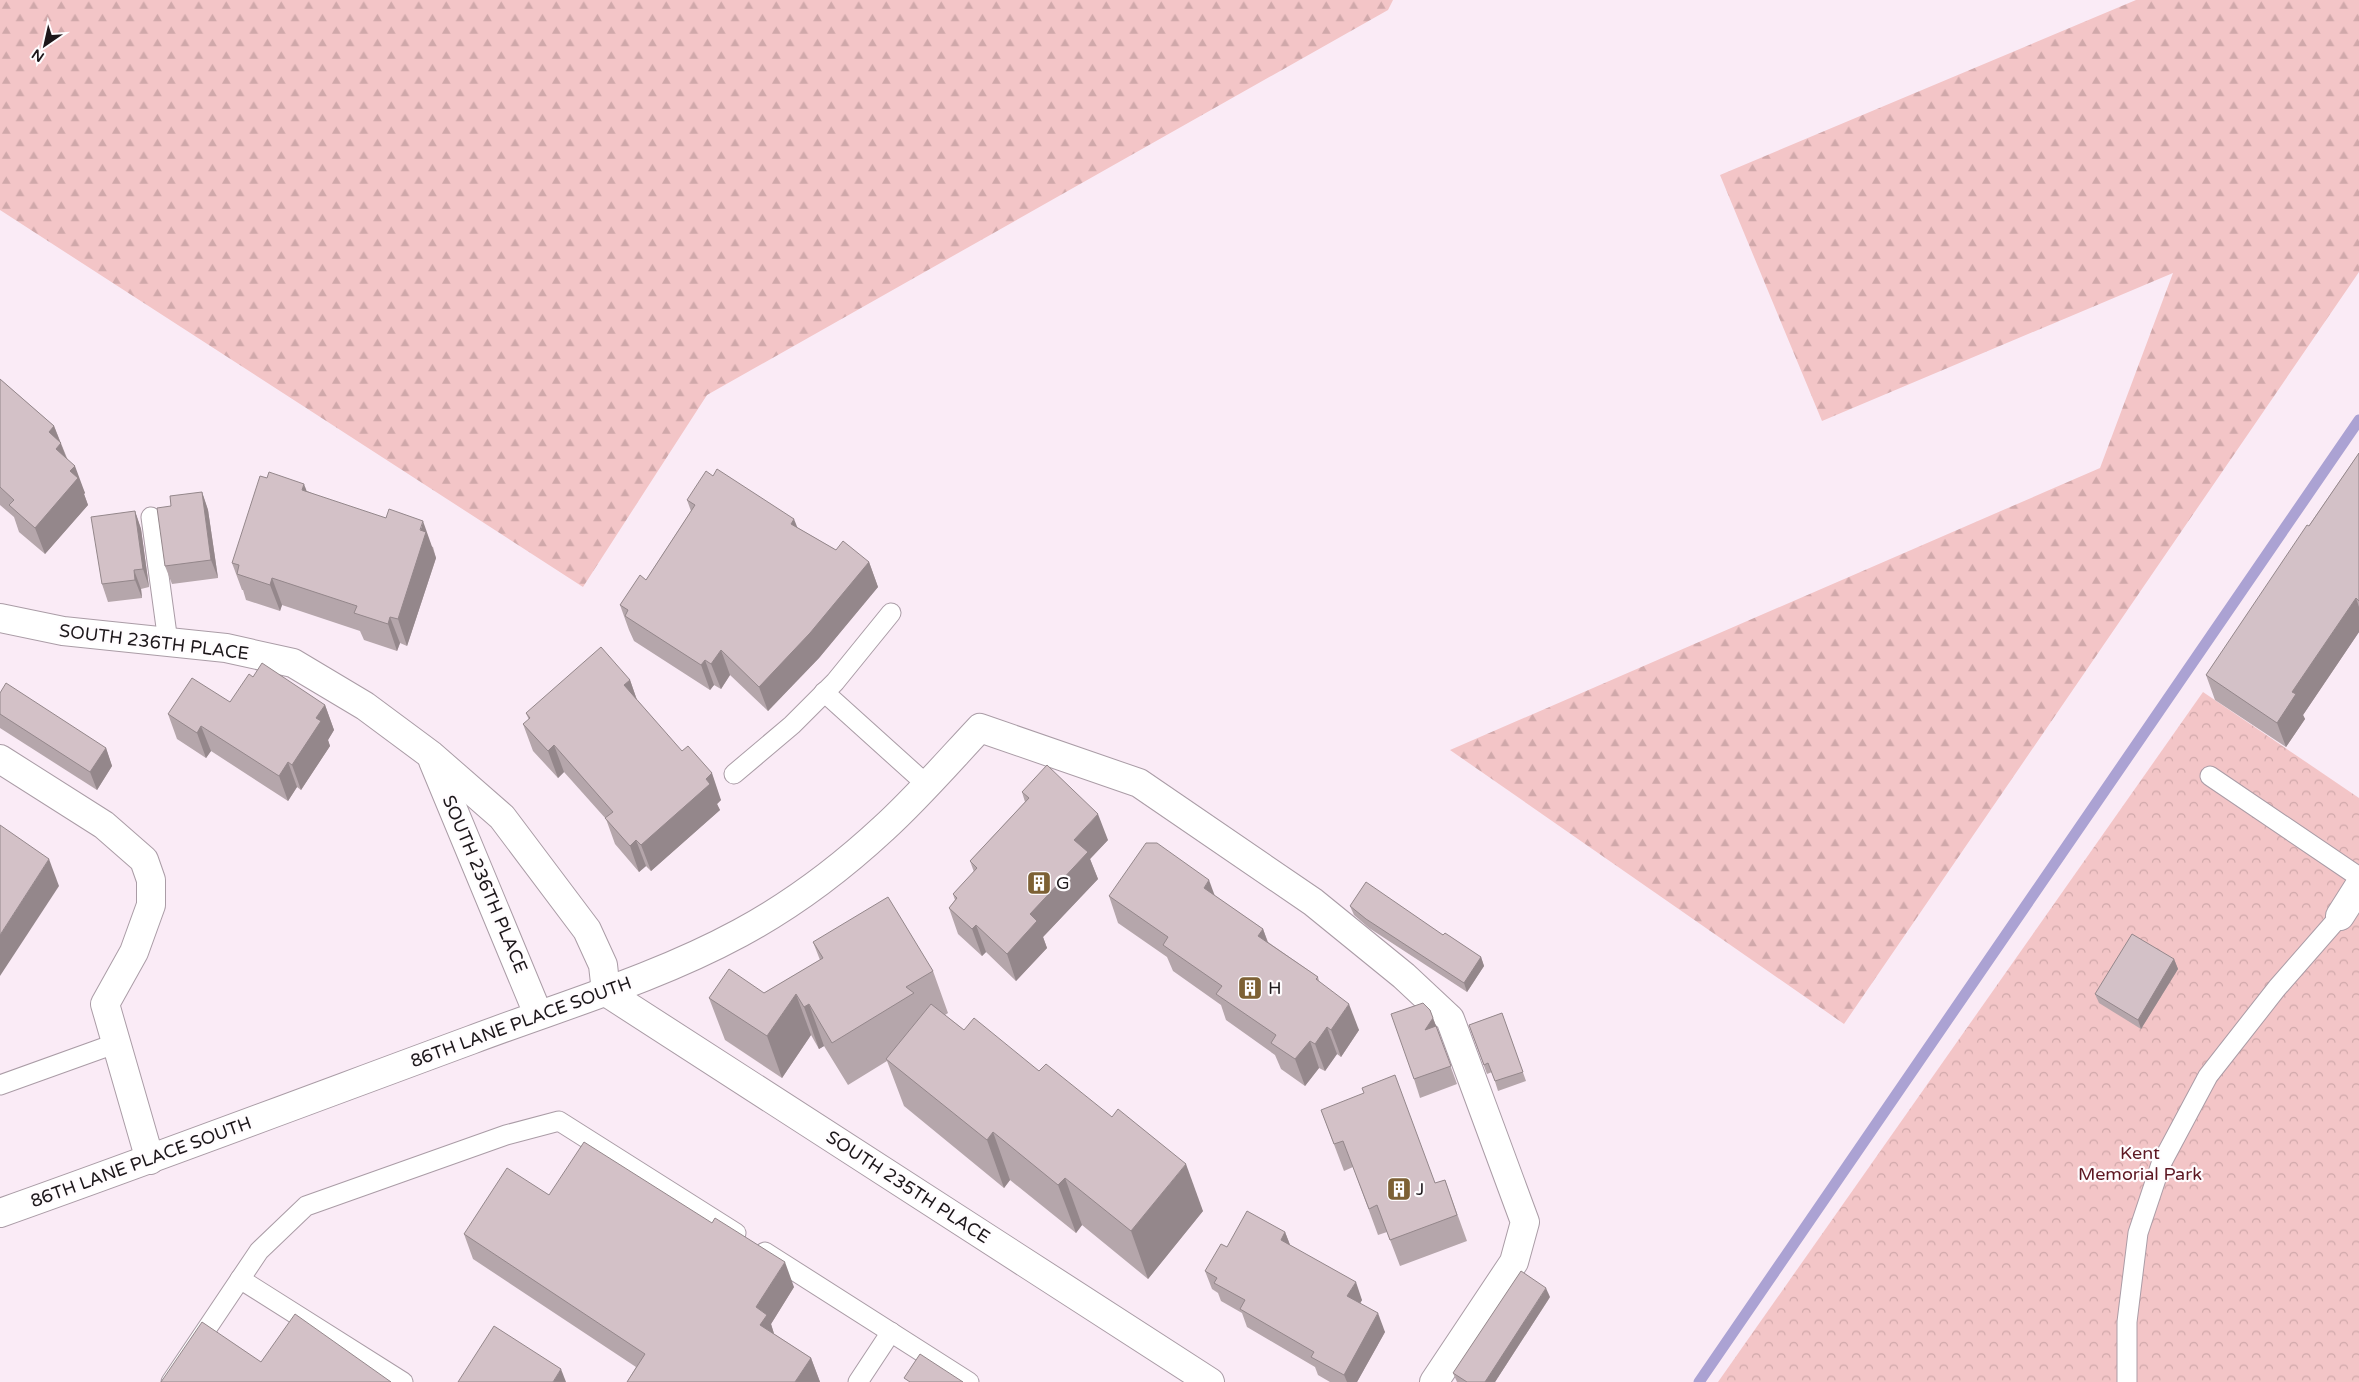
<svg xmlns="http://www.w3.org/2000/svg" width="2359" height="1382" font-family="'Varela Round',sans-serif">
  <style>
    .forest { fill: url(#forest-firs) }
    .park { fill: url(#park-crowns) }
    .lines { fill: none; stroke-linecap: round; stroke-linejoin: round }
    .stream { stroke: #aba2d3; stroke-width: 11 }
    .lane-casing { stroke: #aa9ca6; stroke-width: 21 }
    .street-casing { stroke: #aa9ca6; stroke-width: 30 }
    .lane { stroke: #fff; stroke-width: 19 }
    .street { stroke: #fff; stroke-width: 28 }
    .wall { fill: #b5a6ab }
    .shaded-wall { fill: #94878b }
    .building { fill: #d3c1c7; stroke: #94878b }
    .labels { text-anchor: middle; dominant-baseline: central; stroke-width: 4.5; stroke-linejoin: round; paint-order: stroke }
    .street-label { font-size: 18px; fill: #1c171a; stroke: #fffcfe }
    .poi-label { font-size: 18px; fill: #1c171a; stroke: #fffcfe; text-anchor: start }
    .park-label { font-size: 18px; fill: #5d1722; stroke: #fffcfe }
  </style>
  <defs>
    <pattern id="forest-firs" width="22" height="20" patternUnits="userSpaceOnUse" patternTransform="scale(1.25)"><rect width="22" height="20" fill="#f3c5c7"/><path d="M5 1l3.5 6h-7zM16 11l3.5 6h-7z" fill="#d0a8aa"/></pattern>
    <pattern id="park-crowns" width="20" height="18" patternUnits="userSpaceOnUse" patternTransform="scale(1.25)"><rect width="20" height="18" fill="#f3c5c7"/><path d="M2 6a3 3 0 1 1 6 0M12 15a3 3 0 1 1 6 0" fill="none" stroke="#d0a8aa"/></pattern>
  </defs>
  <rect width="100%" height="100%" fill="#faebf6"/>
  <g class="forest">
    <path d="M0,0H1393L1388,10L707,395L583,587L0,210Z"/>
    <path d="M2136,0H2359V272L1844,1024L1450,750L2100,468L2173,273L1822,421L1720,175Z"/>
  </g>
  <path class="park" d="M2203,692L2359,798V1382H1718Z"/>
  <g class="lines">
    <path class="stream" d="M1699,1382L2359,420"/>
    <defs>
      <g id="lane">
        <path d="M151,517L168,642"/>
        <path d="M824,692L926,784"/>
        <path d="M734,774L792,725L835,682L891,613"/>
        <path d="M2210,776L2359,877"/>
        <path d="M0,1085L117,1043"/>
        <path d="M765,1252L969,1382"/>
        <path d="M240,1279L403,1382"/>
        <path d="M171,1382L259,1251L306,1206L506,1135L559,1121L736,1233"/>
        <path d="M858,1382L891,1332"/>
        <path d="M2127,1382V1322L2138,1233L2161,1164L2208,1076L2277,988L2340,916"/>
      </g>
      <g id="street">
        <path d="M0,618L63,631L226,648L293,663L365,706L431,755L502,817L587,930L603,965L606,992L1210,1382"/>
        <path d="M0,759L104,825L144,860L151,880V905L134,952L105,1004L150,1160"/>
        <path d="M433,761L538,1014"/>
        <path d="M2340,916L2359,886"/>
        <path d="M0,1213C158,1157 314,1098 471,1040C561,1006 655,979 740,933C790,906 842,867 884,828C918,797 949,761 980,728L1139,783L1313,902L1404,976L1450,1019L1525,1222L1514,1262L1434,1382"/>
      </g>
    </defs>
    <use href="#lane" class="lane-casing"/>
    <use href="#street" class="street-casing"/>
    <use href="#lane" class="lane"/>
    <use href="#street" class="street"/>
  </g>
  <g class="wall">
    <path d="M0,379L54,426L67,458L85,493L84,494L88,505L45,554L19,532L14,517L0,505Z"/>
    <path d="M2359,453V632L2303,715L2305,719L2286,747L2215,700L2206,675Z"/>
    <path d="M307,491L433,547L436,558L407,646L400,643L397,651L364,640L360,631L282,605L280,611L246,600L243,590H242L232,563Z"/>
    <path d="M202,492L208,510L218,578L172,584L165,566L171,506Z"/>
    <path d="M687,500L798,528L836,550L869,562L878,587L819,658L768,711L730,675L721,689L714,685L710,690L634,641L629,630L620,605L646,580L691,511Z"/>
    <path d="M135,511L141,529L149,587L141,589L142,598L108,602L102,584Z"/>
    <path d="M253,677L325,705L334,730L328,740L330,746L301,790L297,787L288,801L211,751L206,758L177,739L168,714L230,702Z"/>
    <path d="M630,680L637,700L721,800L717,804L720,810L651,871L646,866L639,872L615,844L606,819L564,772L558,778L533,751L523,724L529,720L526,713Z"/>
    <path d="M0,693L106,748L112,766L97,790L0,728Z"/>
    <path d="M1022,792L1108,840L1090,859L1098,879L1043,937L1047,948L1016,981L986,952L982,956L958,934L949,908L955,900L953,894L974,872L970,861L1025,802Z"/>
    <path d="M1109,896H1215L1263,929L1268,942L1318,977L1319,981L1359,1030L1341,1057L1337,1054L1325,1071L1319,1068L1305,1086L1281,1069L1275,1055L1226,1020L1221,1005L1173,971L1167,957L1118,923Z"/>
    <path d="M1350,906L1443,935L1481,957L1484,966L1467,992L1369,928L1354,915Z"/>
    <path d="M813,942L933,971L948,1013L945,1015L964,1030L1203,1211L1148,1279L1082,1225L1076,1233L1010,1180L1004,1188L904,1106L887,1061L848,1085L824,1046L819,1049L811,1035L782,1078L725,1040L709,998L764,993L820,960Z"/>
    <path d="M2174,959L2178,969L2141,1029L2099,1003L2095,994Z"/>
    <path d="M1430,1010L1457,1084L1420,1098L1414,1079Z"/>
    <path d="M1502,1013L1526,1081L1498,1091L1492,1072L1487,1074L1469,1025Z"/>
    <path d="M1321,1110L1435,1183L1445,1180L1467,1241L1400,1266L1387,1232L1378,1235L1353,1167L1344,1171Z"/>
    <path d="M549,1195L794,1287L771,1324L774,1334L811,1358L820,1382H627L636,1367L473,1259L464,1234Z"/>
    <path d="M1285,1232L1290,1245L1362,1300L1360,1303L1385,1332L1357,1382H1330L1318,1375L1315,1367L1247,1327L1242,1313L1221,1301L1218,1293L1212,1289L1205,1271L1227,1247Z"/>
    <path d="M1550,1297L1495,1382H1457L1453,1373Z"/>
  </g>
  <g class="shaded-wall">
    <path d="M54,426L71,470L66,475L49,432Z"/>
    <path d="M75,466L85,493L84,494L88,505L45,554L35,528L70,471Z"/>
    <path d="M304,484L314,510L302,490Z"/>
    <path d="M202,492L208,510L218,578L211,560Z"/>
    <path d="M135,511L141,529L149,587L143,569Z"/>
    <path d="M794,519L804,544L791,524Z"/>
    <path d="M423,521L436,558L407,646L398,619Z"/>
    <path d="M869,562L878,587L819,658L768,711L759,687Z"/>
    <path d="M134,570L141,589L142,598L135,580Z"/>
    <path d="M272,578L282,605L280,611L270,585Z"/>
    <path d="M2356,598L2359,607V632L2303,715L2305,719L2286,747L2277,723L2292,692Z"/>
    <path d="M390,617L400,643L397,651L388,624Z"/>
    <path d="M721,650L730,675L721,689L711,664Z"/>
    <path d="M705,660L714,685L710,690L701,665Z"/>
    <path d="M630,680L639,706L624,685Z"/>
    <path d="M325,705L334,730L328,740L330,746L301,790L292,765L316,718Z"/>
    <path d="M201,726L211,751L206,758L197,733Z"/>
    <path d="M554,745L564,772L558,778L548,751Z"/>
    <path d="M106,748L112,766L97,790L90,772Z"/>
    <path d="M288,762L297,787L288,801L279,776Z"/>
    <path d="M712,773L721,800L717,804L720,810L651,871L641,845Z"/>
    <path d="M1098,814L1108,840L1090,859L1098,879L1043,937L1047,948L1016,981L1007,954L1074,840Z"/>
    <path d="M636,840L646,866L639,872L630,846Z"/>
    <path d="M49,859L59,886L0,976V935Z"/>
    <path d="M1209,880L1219,907L1204,888Z"/>
    <path d="M976,925L986,952L982,956L972,929Z"/>
    <path d="M1263,929L1272,955L1258,936Z"/>
    <path d="M1481,957L1484,966L1467,992L1464,983Z"/>
    <path d="M2174,959L2178,969L2141,1029L2138,1020Z"/>
    <path d="M796,994L811,1035L782,1078L767,1036Z"/>
    <path d="M809,1004L824,1046L819,1049L804,1007Z"/>
    <path d="M1349,1004L1359,1030L1341,1057L1331,1030Z"/>
    <path d="M1433,1018L1440,1036L1425,1030Z"/>
    <path d="M1327,1027L1337,1054L1325,1071L1315,1044Z"/>
    <path d="M1310,1041L1319,1068L1305,1086L1295,1059Z"/>
    <path d="M993,1132L1010,1180L1004,1188L987,1140Z"/>
    <path d="M1186,1164L1203,1211L1148,1279L1131,1231Z"/>
    <path d="M1065,1178L1082,1225L1076,1233L1058,1185Z"/>
    <path d="M1285,1232L1292,1250L1281,1240Z"/>
    <path d="M785,1262L794,1287L771,1324L776,1340L760,1325L756,1307Z"/>
    <path d="M1356,1282L1362,1300L1354,1314L1347,1296Z"/>
    <path d="M1546,1288L1550,1297L1495,1382H1485Z"/>
    <path d="M1378,1313L1385,1332L1357,1382H1347L1344,1375Z"/>
    <path d="M811,1358L820,1382H795Z"/>
    <path d="M561,1369L566,1382H553Z"/>
  </g>
  <g class="building">
    <path d="M0,379L54,426L49,432L61,443L56,449L75,466L70,471L78,478L35,528L9,505L14,500L0,487Z"/>
    <path d="M2359,453V601L2356,598L2292,692L2296,694L2277,723L2206,675L2307,525L2309,526Z"/>
    <path d="M717,469L794,519L791,524L836,550L843,541L869,562L810,633L759,687L721,650L711,664L705,660L701,665L625,616L628,610L620,605L640,575L646,580L682,525L695,505L687,500L706,471L713,476Z"/>
    <path d="M269,472L304,484L302,490L386,518L389,509L423,521L420,530L426,532L398,619L390,617L388,624L354,613L357,606L272,578L270,585L237,574L239,565L232,563L260,476L267,478Z"/>
    <path d="M202,492L211,560L165,566L157,508L171,506L170,496Z"/>
    <path d="M135,511L143,569L134,570L135,580L102,584L91,517Z"/>
    <path d="M601,647L630,680L624,685L682,751L688,746L712,773L706,779L710,784L641,845L636,840L630,846L605,818L613,812L554,745L548,751L523,724L530,718L526,713Z"/>
    <path d="M262,663L325,705L316,718L321,721L292,765L288,762L279,776L201,726L197,733L168,714L192,678L230,702L249,674L253,677Z"/>
    <path d="M6,683L106,748L90,772L0,714V693Z"/>
    <path d="M1047,765L1098,814L1074,840L1088,852L1030,914L1037,921L1007,954L976,925L972,929L949,908L957,898L953,894L977,868L970,861L1029,798L1022,792Z"/>
    <path d="M0,825L49,859L0,935Z"/>
    <path d="M1146,843H1157L1209,880L1204,888L1263,929L1258,936L1318,977L1316,979L1349,1004L1331,1030L1327,1027L1315,1044L1310,1041L1295,1059L1271,1043L1276,1035L1216,994L1222,986L1163,945L1168,937L1109,896Z"/>
    <path d="M1366,882L1443,935L1445,933L1481,957L1464,983L1366,919L1350,906Z"/>
    <path d="M888,897L933,971L906,987L914,993L832,1043L809,1004L804,1007L796,994L767,1036L709,998L729,969L764,993L823,958L813,942Z"/>
    <path d="M2132,934L2174,959L2138,1020L2095,994Z"/>
    <path d="M1423,1003L1430,1010L1433,1018L1425,1030L1436,1026L1451,1066L1414,1079L1391,1014Z"/>
    <path d="M931,1004L964,1030L974,1018L1039,1071L1046,1064L1112,1117L1118,1109L1186,1164L1131,1231L1065,1178L1058,1185L993,1132L987,1140L886,1059Z"/>
    <path d="M1502,1013L1523,1072L1495,1081L1488,1063L1484,1065L1469,1025Z"/>
    <path d="M1395,1075L1435,1183L1445,1180L1457,1215L1390,1240L1377,1205L1369,1209L1343,1141L1334,1144L1321,1110L1364,1093L1362,1088Z"/>
    <path d="M584,1142L712,1223L715,1218L785,1262L756,1307L767,1315L760,1325L811,1358L795,1382H627L645,1354L464,1234L507,1168L549,1195Z"/>
    <path d="M1247,1211L1285,1232L1281,1240L1356,1282L1347,1296L1378,1313L1344,1375L1311,1357L1314,1352L1240,1309L1245,1300L1214,1283L1217,1278L1205,1271L1221,1244L1227,1247Z"/>
    <path d="M1521,1271L1546,1288L1485,1382H1467L1453,1373Z"/>
    <path d="M295,1314L391,1382H161L202,1322L261,1362Z"/>
    <path d="M494,1326L561,1369L553,1382H458Z"/>
    <path d="M920,1354L963,1382H910L904,1378Z"/>
  </g>
  <defs>
    <symbol id="building-square" viewBox="-11 -11 22 22"><rect x="-9" y="-9" width="18" height="18" rx="4" fill="#7d6134" stroke="#fffcfe"/><path d="M-4-6H4V6H1V3H-1V6H-4ZM-2.5-4.3h1.7v1.8h-1.7ZM.8-4.3h1.7v1.8H.8ZM-2.5-1h1.7V.8h-1.7ZM.8-1h1.7V.8H.8Z" fill="#fff"/></symbol>
  </defs>
  <g fill-rule="evenodd">
    <use href="#building-square" x="1025" y="869" width="28" height="28"/>
    <use href="#building-square" x="1236" y="974" width="28" height="28"/>
    <use href="#building-square" x="1385" y="1175" width="28" height="28"/>
  </g>
  <g class="labels">
    <g class="street-label">
      <text transform="translate(154 642) rotate(7)">SOUTH 236TH PLACE</text>
      <text transform="translate(485 884) rotate(67)">SOUTH 236TH PLACE</text>
      <text transform="translate(521 1022) rotate(-20)">86TH LANE PLACE SOUTH</text>
      <text transform="translate(141 1162) rotate(-20)">86TH LANE PLACE SOUTH</text>
      <text transform="translate(908 1187) rotate(33)">SOUTH 235TH PLACE</text>
    </g>
    <g class="poi-label">
      <text x="1056" y="883">G</text>
      <text x="1268" y="988">H</text>
      <text x="1416" y="1189">J</text>
    </g>
    <g class="park-label">
      <text x="2140" y="1153">Kent<tspan x="2140" dy="21">Memorial Park</tspan></text>
    </g>
  </g>
  <g transform="translate(45 45) rotate(214)" stroke="#fffcfe" stroke-width="4" paint-order="stroke">
  <path d="M0-4L9 19L0 12L-9 19Z" fill="#1c171a"/>
  <text y="-8" font-size="14" font-weight="bold" text-anchor="middle" fill="#1c171a">N</text>
  </g>
</svg>
